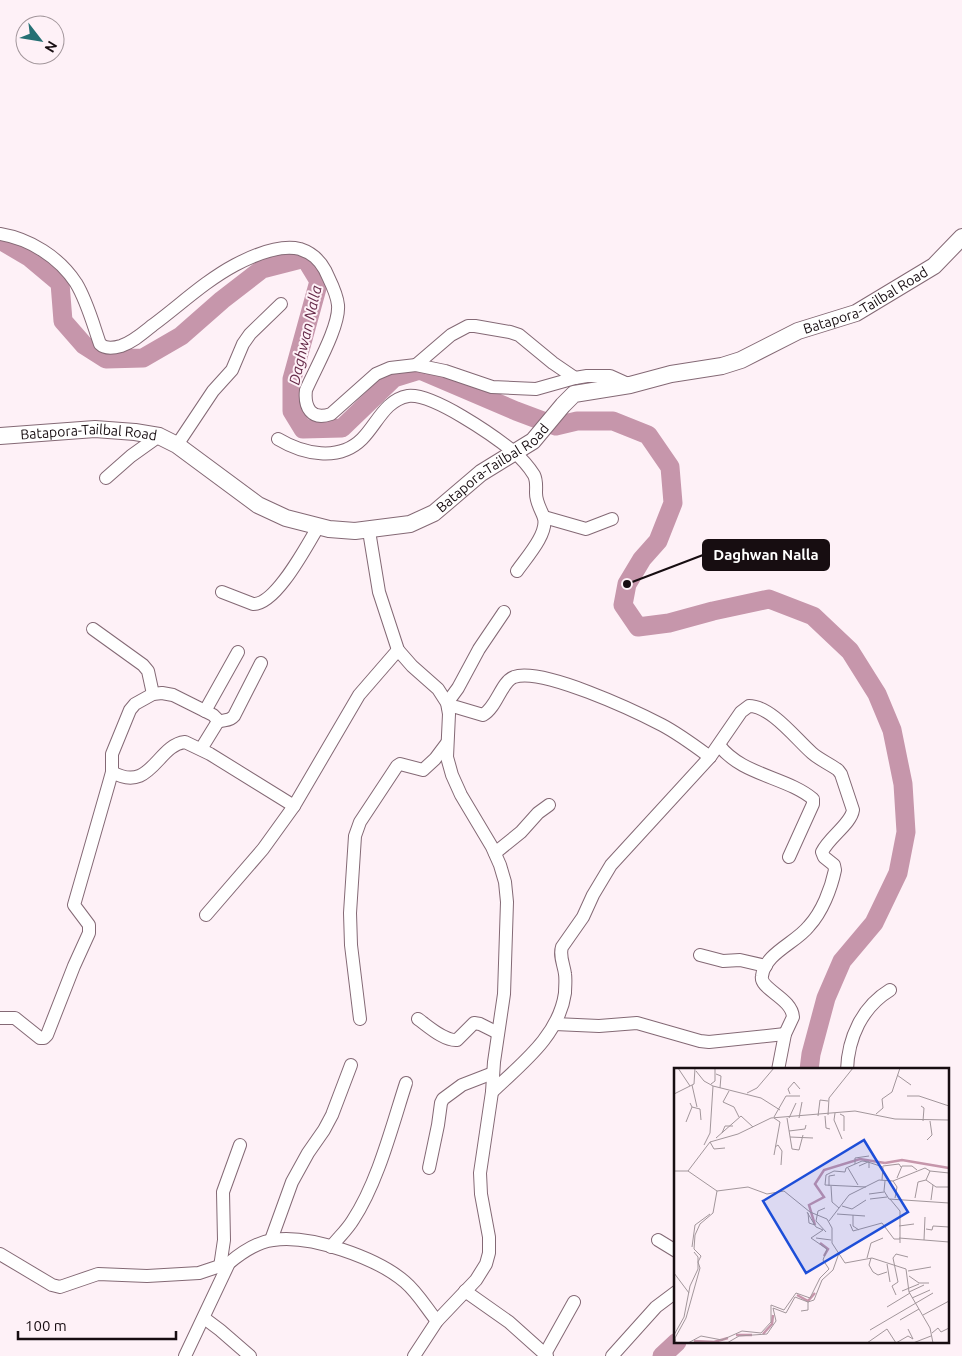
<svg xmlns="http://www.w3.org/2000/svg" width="962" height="1356" font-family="Ubuntu,sans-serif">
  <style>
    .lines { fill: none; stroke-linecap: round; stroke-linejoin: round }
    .river { stroke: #c696ab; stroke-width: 19 }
    .minor-casing { stroke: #846975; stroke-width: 14 }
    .major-casing { stroke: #846975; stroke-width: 18 }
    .minor { stroke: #fff; stroke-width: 12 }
    .major { stroke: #fff; stroke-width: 16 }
    .labels { text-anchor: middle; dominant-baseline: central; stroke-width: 4; stroke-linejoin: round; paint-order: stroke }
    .street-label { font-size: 14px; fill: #170d11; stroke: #fef1f7 }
    .water-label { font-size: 15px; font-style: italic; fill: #652a48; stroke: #fef1f7 }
    .inset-river { fill: none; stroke: #c696ab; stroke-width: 2.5 }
    .inset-road { fill: none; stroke: #a2969b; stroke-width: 1 }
    .view { fill: #1d4ed8; fill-opacity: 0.15; stroke: #1d4ed8; stroke-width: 2.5 }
    .inset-edge { fill: none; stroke: #170d11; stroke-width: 2.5 }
    .leader { fill: none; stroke: #170d11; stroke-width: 2 }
    .callout-dot { fill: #170d11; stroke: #fef1f7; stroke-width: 2 }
    .callout { fill: #170d11; stroke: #170d11; stroke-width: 2 }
    .callout-label { font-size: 15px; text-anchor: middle; font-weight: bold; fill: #fff }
  </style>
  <rect width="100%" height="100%" fill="#fef1f7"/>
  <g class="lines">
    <g class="river">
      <path d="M0,240L29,257L60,283L63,321L84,345L106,359L143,358L181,336L222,300L262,269L305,258L319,281L292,379V411L303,429L342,428L394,378L420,370L516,411L556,426L577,421H613L648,435L670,467L673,503L658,541L642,559L627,584L623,605L638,627L669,623L713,611L769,599L813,616L850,651L877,694L892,730L903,784L906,832L898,873L874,923L842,961L826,998L811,1054L809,1070"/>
      <path d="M662,1356L677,1342"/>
    </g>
    <defs>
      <g id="minor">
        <path d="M0,234C30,239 59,257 76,283C87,301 93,324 100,344C105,349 114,348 121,346C133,342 143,333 153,325C180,305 205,281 235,265C254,255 279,244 300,249C312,253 319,259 325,270C330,281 337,293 338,305C340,326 315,369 306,390C304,407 311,421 331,414L376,374L390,368L416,365L445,371L492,387L536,389L575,378L587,376H610L630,385"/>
        <path d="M416,365L451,335L468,326H475L510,332L519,335L553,363L575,378"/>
        <path d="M278,439C303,454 339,462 362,439C377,424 385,400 408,396C433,393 494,436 514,452C521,458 529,467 534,475C537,481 536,487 536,493C536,503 541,509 544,518C548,534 526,558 517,571"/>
        <path d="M177,445L213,391L232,370L243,344L250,334L281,304"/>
        <path d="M106,478L131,456L159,436"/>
        <path d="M544,517L586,529L612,519"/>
        <path d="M369,531L379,592L398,650L412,666L438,689L447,703L449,714L447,757L452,775L461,795L492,847L500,865L505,882L507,902L504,994L494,1062L492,1092L480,1173L481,1194L489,1237V1253L486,1264L476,1280L437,1321L414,1356"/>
        <path d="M222,592L253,604C276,605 307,545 318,527"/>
        <path d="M93,629L143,665L148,671L153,694"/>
        <path d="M447,703L458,688L479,649L504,612"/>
        <path d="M448,707H456L483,715C497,707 501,682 514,677C542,667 635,711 662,725C679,734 695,746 710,757"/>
        <path d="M205,711L238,652"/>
        <path d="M719,745C741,775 787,777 813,799V804L789,857"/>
        <path d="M201,749L217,723C222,719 229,722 234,716L261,663"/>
        <path d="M112,772C151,794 157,745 185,742L210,754L294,806"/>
        <path d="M495,853L521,832L538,813L549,805"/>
        <path d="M206,915L263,849L294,806L359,695L398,650"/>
        <path d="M700,955L723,961L740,960L766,966"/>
        <path d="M0,1018H15L40,1038H44L47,1035L74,966L89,933V925L74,905L109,783L112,772V754L130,710L135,704L153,694L162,693L173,695L213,715L219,721"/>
        <path d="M360,1019L351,945L350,913L355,836L360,822L397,766L400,764L423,770L435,759L447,743"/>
        <path d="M418,1019C428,1026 444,1041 457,1040L474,1023L480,1024L498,1033"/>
        <path d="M555,1024L599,1026L637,1023L700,1041L709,1042L785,1034"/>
        <path d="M847,1070C848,1038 862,1007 890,990"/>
        <path d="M492,1092C521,1064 559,1036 565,993C565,987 566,980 565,974C564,965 559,956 562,947L583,917L593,895L611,865L710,757L741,712L749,706C771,706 796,739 812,753C820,760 830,764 838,770L841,774L853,810C851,824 829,837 822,852L824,857L834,865L835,870C831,889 822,912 809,926C796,943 765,953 762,976C759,989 792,998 793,1017L785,1034L778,1070"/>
        <path d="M429,1168L438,1125L441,1103L443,1099L462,1085L493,1073"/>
        <path d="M271,1240L292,1182L308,1153L324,1130L332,1115L351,1065"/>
        <path d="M658,1240L676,1251"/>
        <path d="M331,1247C338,1238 347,1230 353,1220C378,1182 392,1126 406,1083"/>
        <path d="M0,1254L52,1285L60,1287L98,1274L147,1276L199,1273L229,1263"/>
        <path d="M220,1267L224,1240L223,1192L240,1145"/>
        <path d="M465,1291L509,1322L547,1356"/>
        <path d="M204,1318L220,1330L250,1356"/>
        <path d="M545,1354L574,1302"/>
        <path d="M185,1356L229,1263C241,1253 257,1242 273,1240C310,1234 377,1258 405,1282C418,1293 427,1309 437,1321"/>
        <path d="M612,1356L656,1307L676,1292"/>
      </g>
      <g id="major">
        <path id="s1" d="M0,436L95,429L135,432L159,436L177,445L258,505L286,518L329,529L355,531L410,524L434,513L481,473L533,441L563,405L574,394L630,385L671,374L722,366L741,360L798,331L856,313L934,266L962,237"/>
      </g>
    </defs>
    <use href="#minor" class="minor-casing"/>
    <use href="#major" class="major-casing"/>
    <use href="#minor" class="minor"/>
    <use href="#major" class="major"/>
  </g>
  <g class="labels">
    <g class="street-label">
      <text stroke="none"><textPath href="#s1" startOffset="958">Batapora-Tailbal Road</textPath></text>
      <text stroke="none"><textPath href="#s1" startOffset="89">Batapora-Tailbal Road</textPath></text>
      <text stroke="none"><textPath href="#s1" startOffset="538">Batapora-Tailbal Road</textPath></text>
    </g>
    <g class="water-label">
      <text transform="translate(305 335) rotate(-77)">Daghwan Nalla</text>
    </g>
  </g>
  <g transform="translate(674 1068)">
    <rect width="275" height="275" fill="#fef1f7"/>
    <path class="inset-river" d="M211,95L228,92L275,100M141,157L135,137L150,129L141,116L150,102L186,91L211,95M146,175L154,181L150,188M123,227L134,233L141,225M89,266L98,256L99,247M62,267H78M20,273L40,274L54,270"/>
    <path class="inset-road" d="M4,0L16,18M22,3L30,13L39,18L87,30L106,42M42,6L47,8L46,20M223,7L237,17M37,16L41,13V0M18,17L23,39M55,23L49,34L60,39L65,49M73,25L83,20L100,0M0,26L20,16L21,0M116,26L114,21L120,14L126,21M233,28H245L275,38M16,35L18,39L26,41L27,52M247,38L250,40L249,53M161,45L160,52L168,71M166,46L170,48V63M202,46L209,40L208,31L218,24L226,0M154,47L155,30L179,0M144,48L146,32L154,33M151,48L152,60L156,61M100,49L112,28H126M113,50L118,81L125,82L129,67M115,50L122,35M125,50L128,34M12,54L18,39M115,63L131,61L132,57M48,65L51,58H59M116,69L139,70M42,70L67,48L79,59M253,72L258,67L256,53M36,74L40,81L51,80M30,77L36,65L39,18M101,79L104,77L108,83L107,97M100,87L106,54L100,50M181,96V90L195,88M185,98L194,94L209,99L208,112M209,98L225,96L227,99M174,100L184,117M0,103H14L43,123L74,119L93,126L110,123L136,144L153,151L158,160V175L171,195L198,190L232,201L235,224L256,260L259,275M14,103L36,74L64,66L97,50L181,43L221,51L275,52M256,103L275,105M223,110L228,98H238L243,102M211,113L210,123L215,131L275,135M219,113L223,119L221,130M155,118V108L161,107M157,118L158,134L165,140M192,119L151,117L152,107L160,103L171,104L172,100L188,93L195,94V100M195,126L210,124M241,130L244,114L252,112M196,131L213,129M216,131L226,143V175M257,132L259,117M168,138L178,141L192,132M151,140L144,143L142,153L152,164M134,145L135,155L141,157M163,146L191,148M179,147V158L185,162M155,153L175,127L205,112L219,113L251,100L256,103L252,112L262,119H275M176,156L179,163L208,155L220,171H226M225,158L240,156M252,161L258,162L259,158L275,159M142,170L157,172M225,170L275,174M250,172L251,149M18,179L21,157L36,146M193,190L197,175L209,170M197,190L195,197L199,204L204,207L213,204M213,196L216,214M234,203L257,199M0,205L15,225M235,208L245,215H255M228,223L245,216M235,224L250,217M222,227L218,218L224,214L219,190L222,186L234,189M238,230L256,222M213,239L236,225M127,243L134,242V234M249,247L275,233M226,252L245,241M196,262L259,225M258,265L264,260L267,264L275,260M0,267L10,249L16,218L24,201V189L20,184M2,275L1,270L12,250L26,200L24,194L27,188L20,181L21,167L26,156L39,145L43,123M14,275L27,268L48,272L68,263L87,265L97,254V237L110,242L122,225L136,230L146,210L155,201L149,192L153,181L137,170L149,162L142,159L133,144M53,275L65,268L93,266L102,253L99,240L112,245L121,229L134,234L140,232L148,212L159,202L165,185M193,275L213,261L222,275M222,275L234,268L239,271L234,261M239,275L257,268"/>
    <path class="view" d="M190,72L234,144L132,205L89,133Z"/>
    <rect width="275" height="275" class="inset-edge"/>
  </g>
  <path class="leader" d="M627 584L703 555"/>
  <circle class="callout-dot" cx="627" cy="584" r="5"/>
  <rect class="callout" x="703" y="540" width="126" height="30" rx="5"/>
  <g class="callout-label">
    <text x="766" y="560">Daghwan Nalla</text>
  </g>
  <g transform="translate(40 40) rotate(121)"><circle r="24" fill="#fef1f7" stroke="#a2969b"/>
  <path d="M0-4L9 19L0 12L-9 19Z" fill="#257074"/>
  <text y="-8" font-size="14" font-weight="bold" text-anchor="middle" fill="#170d11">N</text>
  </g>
  <path d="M18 1331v8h158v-8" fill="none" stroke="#170d11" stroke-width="2.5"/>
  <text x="25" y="1331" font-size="15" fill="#170d11" stroke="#fef1f7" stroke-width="4" paint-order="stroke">100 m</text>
</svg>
